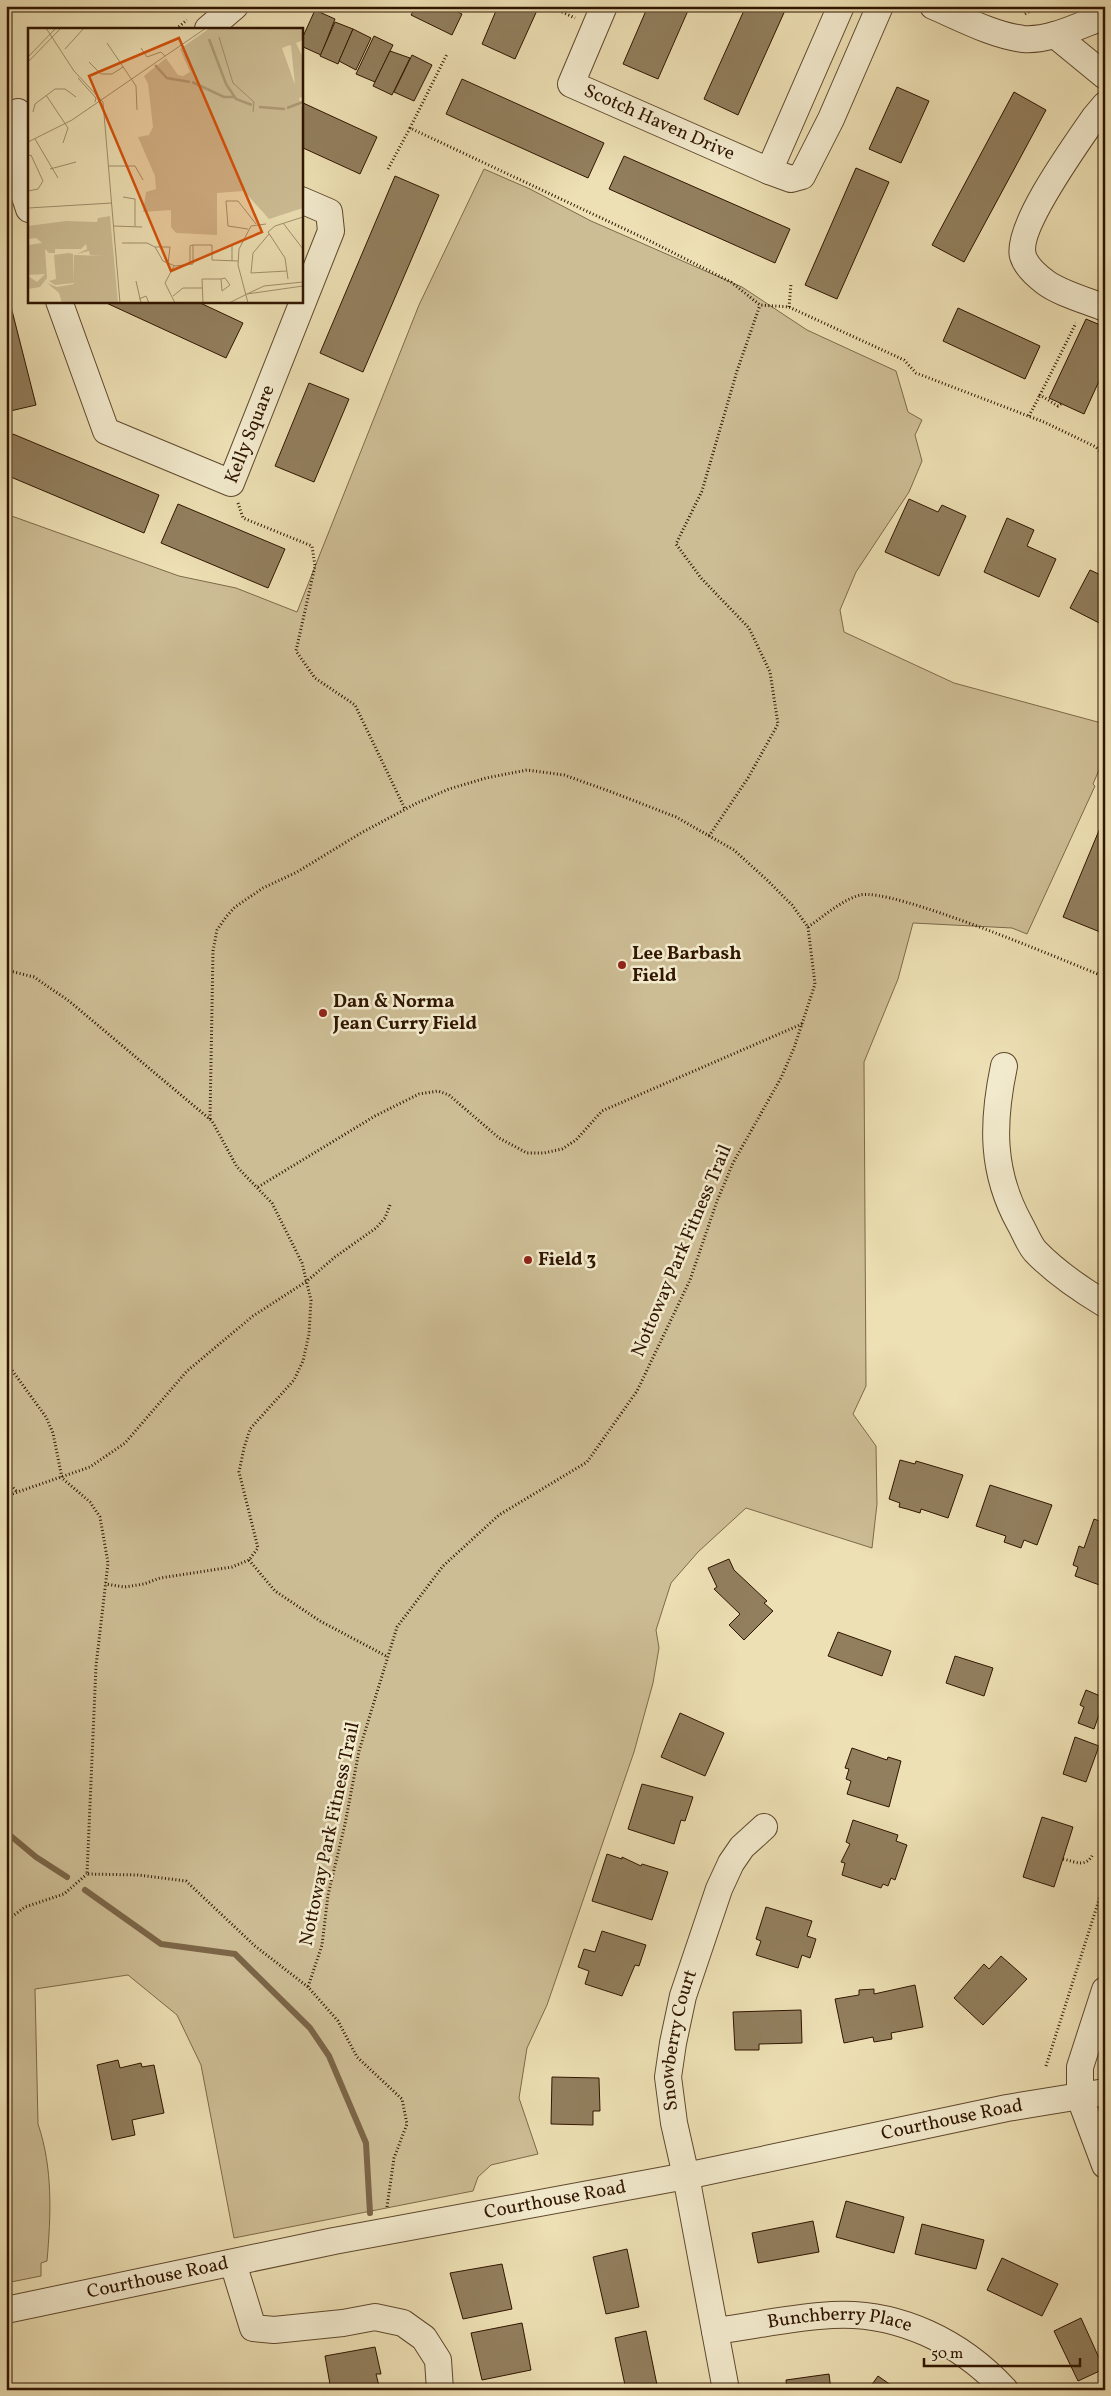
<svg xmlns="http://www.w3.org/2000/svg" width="1111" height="2396" font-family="Vollkorn,serif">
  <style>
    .green { fill: #cdbd95; stroke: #7e694a }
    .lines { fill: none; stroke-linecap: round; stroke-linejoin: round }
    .stream { stroke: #7b6547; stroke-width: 6 }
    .building { fill: #927f5e; stroke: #301500 }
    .minor-casing { stroke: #5f482d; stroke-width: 28 }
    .path { stroke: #301500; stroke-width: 3; stroke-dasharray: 1 2.5; stroke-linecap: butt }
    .minor { stroke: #f3ebce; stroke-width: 26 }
    .poi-dot { fill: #8f2418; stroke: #f3ebce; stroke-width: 2 }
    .labels { text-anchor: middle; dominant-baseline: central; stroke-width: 5; stroke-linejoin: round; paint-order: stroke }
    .street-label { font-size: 19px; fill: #301500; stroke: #f3ebce }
    .poi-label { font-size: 19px; font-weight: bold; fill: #301500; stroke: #f3ebce; text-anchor: start }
    .inset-river { fill: none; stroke: #ad9b77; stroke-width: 2.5 }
    .inset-road { fill: none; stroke: #a18f6c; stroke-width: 1 }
    .view { fill: #d6520b; fill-opacity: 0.15; stroke: #d6520b; stroke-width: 2.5 }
    .inset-edge { fill: none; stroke: #301500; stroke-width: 2.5 }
  </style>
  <rect width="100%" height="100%" fill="#ede0b4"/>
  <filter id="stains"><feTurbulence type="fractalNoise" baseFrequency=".004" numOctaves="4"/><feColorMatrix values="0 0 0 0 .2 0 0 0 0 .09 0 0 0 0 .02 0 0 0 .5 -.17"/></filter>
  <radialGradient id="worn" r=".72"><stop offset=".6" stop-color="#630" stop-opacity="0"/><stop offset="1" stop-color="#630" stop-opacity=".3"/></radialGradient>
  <path class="green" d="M484,169L530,189L591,221L742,287L807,330L896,371L908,412L922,420L915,435L922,461L909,492L856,572L840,610L844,632L954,683L1105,724V756L1093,784L1095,786L1027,934L1012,928L913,923L898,979L864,1062L866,1386L853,1414L876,1446L877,1504L872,1548L746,1508L698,1552L671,1583L656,1630L659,1648L653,1683L634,1752L547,2005L527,2048L519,2098L538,2154L491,2165L478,2177L473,2191L234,2238L201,2065L177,2015L128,1975L35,1989L38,2124C53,2168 51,2215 47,2261L41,2263V2276L6,2283V514L179,576L236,588L297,612L419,305Z"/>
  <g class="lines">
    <g class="stream">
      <path d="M6,1832L36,1857L67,1877"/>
      <path d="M85,1890L161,1944L235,1954L310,2028L329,2056L366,2143L370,2213"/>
    </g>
  </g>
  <g class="building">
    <path d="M416,6H446L462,14L452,35L411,15Z"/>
    <path d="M498,6H539L515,59L482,44Z"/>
    <path d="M648,6H690L658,79L623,64Z"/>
    <path d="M746,6H787L738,115L704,99Z"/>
    <path d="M315,10L335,19L321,55L301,46V41Z"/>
    <path d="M335,22L353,29L338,64L320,56Z"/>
    <path d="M353,29L371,38L356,70L339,61Z"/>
    <path d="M374,36L393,45L375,82L356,74Z"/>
    <path d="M390,51L410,58L392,95L373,86Z"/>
    <path d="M412,55L432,65L414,101L394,92Z"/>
    <path d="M462,79L604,143L588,178L446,114Z"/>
    <path d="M897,87L929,101L901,163L869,149Z"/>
    <path d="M1014,92L1046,110L964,262L932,245Z"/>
    <path d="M301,102L377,137L360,174L301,147Z"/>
    <path d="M624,156L790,229L775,263L609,189Z"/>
    <path d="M856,168L889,182L837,299L805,285Z"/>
    <path d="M395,176L439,195L363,372L320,353Z"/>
    <path d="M6,287L36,405L6,412Z"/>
    <path d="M102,301H196L243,323L226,358Z"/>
    <path d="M958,308L1040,346L1025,379L943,341Z"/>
    <path d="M1086,319L1105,327V368L1084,414L1049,398Z"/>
    <path d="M309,383L349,399L314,482L275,466Z"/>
    <path d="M13,434L159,495L144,533L6,475V450Z"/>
    <path d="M909,499L938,512L942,505L966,516L939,576L885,552Z"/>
    <path d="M178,504L285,549L268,588L161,543Z"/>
    <path d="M1007,518L1034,530L1027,546L1056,559L1039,597L984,572Z"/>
    <path d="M1090,570L1105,577V626L1070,608Z"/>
    <path d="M1105,816V934L1063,917Z"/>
    <path d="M900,1460L915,1464L916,1461L963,1475L948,1518L921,1509L920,1513L907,1509L899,1507L900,1503L889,1499Z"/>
    <path d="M990,1485L1052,1505L1037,1545L1024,1540L1021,1548L1004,1542L1006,1536L976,1526Z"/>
    <path d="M1094,1519L1105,1523V1587L1075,1576L1078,1567L1073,1565L1079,1546L1084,1548Z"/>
    <path d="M729,1559L734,1570L767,1601L764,1603L773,1611L744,1640L729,1625L740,1614L714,1589L717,1587L708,1568Z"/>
    <path d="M838,1632L891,1651L882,1676L828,1656Z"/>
    <path d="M955,1656L993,1668L984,1696L946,1683Z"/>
    <path d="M1086,1690L1105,1698V1714L1100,1712L1094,1729L1078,1723L1084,1707L1080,1705Z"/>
    <path d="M680,1713L724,1733L705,1776L661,1757Z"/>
    <path d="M1075,1737L1099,1746L1086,1782L1063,1774Z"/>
    <path d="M852,1748L887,1760L888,1757L901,1761L889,1807L847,1794L851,1781L846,1779L849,1769L845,1768Z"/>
    <path d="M642,1784L693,1797L685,1821L681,1820L674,1844L628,1829Z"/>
    <path d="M1042,1817L1073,1827L1054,1887L1023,1877Z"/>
    <path d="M853,1820L898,1835L896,1841L907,1845L895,1880L891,1878L888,1886L883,1884L881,1888L842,1875L845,1863L841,1862L850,1844L846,1842Z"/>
    <path d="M607,1854L622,1859V1857L641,1866L642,1864L668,1872L652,1920L592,1901Z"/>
    <path d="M766,1907L812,1921L807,1936L816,1939L810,1958L802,1955L798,1968L756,1955L761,1941L756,1939Z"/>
    <path d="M602,1931L646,1945L639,1966L635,1965L622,1996L585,1984L589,1971L578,1967L584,1949L595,1952Z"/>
    <path d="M1001,1956L1027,1979L983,2025L954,1998L984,1964L989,1969Z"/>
    <path d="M915,1985L923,2027L891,2033L892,2039L874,2042L873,2037L844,2043L835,1999L859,1995V1990L874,1989V1994Z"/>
    <path d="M801,2010L802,2043L759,2044V2050H735L733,2012Z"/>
    <path d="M118,2060L120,2068L141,2063L142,2067L154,2065L164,2113L132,2120L135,2135L112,2140L97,2065Z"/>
    <path d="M552,2077L599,2078L600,2111H593V2125L551,2124Z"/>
    <path d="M846,2201L904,2217L894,2253L836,2237Z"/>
    <path d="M813,2221L819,2252L758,2263L752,2233Z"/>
    <path d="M922,2224L984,2240L976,2269L915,2254Z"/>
    <path d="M627,2249L639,2307L606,2314L593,2257Z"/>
    <path d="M1002,2258L1058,2284L1042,2316L987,2290Z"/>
    <path d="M502,2264L512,2309L463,2319L450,2273Z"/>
    <path d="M1081,2318L1104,2369L1078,2381L1054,2331Z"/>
    <path d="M522,2323L531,2370L482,2380L471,2333Z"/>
    <path d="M646,2331L658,2390H626L615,2338Z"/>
    <path d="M375,2347L381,2374H376L380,2390H331L325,2356Z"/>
    <path d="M829,2374L831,2390H787L786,2380Z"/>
    <path d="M878,2376L898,2390H868Z"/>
  </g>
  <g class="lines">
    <defs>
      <g id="minor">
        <path id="s1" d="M604,6L571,84L769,171L841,6"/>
        <path d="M933,6C961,18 992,35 1023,39C1051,41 1080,25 1105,16"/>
        <path d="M208,29L235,6"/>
        <path d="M1055,35L1105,76"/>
        <path d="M1105,105L1094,118C1077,143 1015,228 1023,256C1026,266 1037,276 1045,282C1059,293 1088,301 1105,308"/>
        <path d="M18,112V176L29,209"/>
        <path d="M769,171L791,179L802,176L831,119L880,6"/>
        <path id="s2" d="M59,301L106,431L231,483L331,231L329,212L301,200"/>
        <path d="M1004,1066C992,1123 991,1172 1020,1224C1025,1233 1029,1244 1035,1251C1055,1272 1080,1289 1105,1304"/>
        <path d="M1105,1990L1080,2067V2098L1105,2165"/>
        <path d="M233,2263L253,2328L274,2330L343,2323L375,2317L403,2323L424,2338L438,2360L440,2390"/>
        <path id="s3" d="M6,2310L334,2241L686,2176L1007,2108L1105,2092"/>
        <path id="s4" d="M715,2331C754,2326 793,2317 832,2315C898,2311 961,2342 1005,2390"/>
        <path id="s5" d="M726,2390L686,2176L674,2123L668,2077L673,2043L683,1996L719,1889L731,1863L742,1847L764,1827"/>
      </g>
    </defs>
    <use href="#minor" class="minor-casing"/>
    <g class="path">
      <path d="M562,12L575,18"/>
      <path d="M1025,14L1038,6"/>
      <path d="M176,29L187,20"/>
      <path d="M6,87L13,88"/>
      <path d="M410,128L447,54"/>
      <path d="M388,169L410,128L648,240L731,282L760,305L789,307L904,360L916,373L1044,422L1096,447L1105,457"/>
      <path d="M789,307L791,284"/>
      <path d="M1061,404L1058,406L1040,395L1076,323"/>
      <path d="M1029,416L1040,395"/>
      <path d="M238,503L243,518L312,546L315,566L296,651L315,678L355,705L405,809"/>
      <path d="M709,836L748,778L778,724L770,672L749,628L701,578L676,544L702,491L737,371L760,305"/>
      <path d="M808,927C824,916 842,900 860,895C892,887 1065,961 1105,977"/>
      <path d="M6,970L34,977L69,1001L212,1121L237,1167L272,1203L302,1263L311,1300L309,1334L303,1361L294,1380L250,1429L244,1448L239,1472L258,1548L249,1560L232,1567L160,1578L144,1584L125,1587L105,1584"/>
      <path d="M210,1119L213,951L217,930L226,917L235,907L263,888L297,872L361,833L417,803L449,789L486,778L527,770L564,775L609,791L676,817L734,850L767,880L792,905L808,927L815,984L794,1048L781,1078L733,1163L717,1201L690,1280L637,1391L587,1462L499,1515L443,1566L397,1627L359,1751L345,1824L328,1895L322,1945L308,1987"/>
      <path d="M258,1187L375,1116L419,1094L438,1091L449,1095L499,1138L527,1153H544L562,1149L576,1140L602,1111L802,1024"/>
      <path d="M6,1362L46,1417L53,1433L62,1478L90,1502L100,1517L108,1563L96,1666L87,1874L138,1875L186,1881L255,1946L308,1987L338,2021L357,2057L402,2099L407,2124L394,2158L387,2207"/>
      <path d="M6,1480L17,1492"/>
      <path d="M6,1496L90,1467L125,1443L187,1371L253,1316L307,1281L335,1257L376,1228L385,1218L390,1205"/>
      <path d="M249,1560L275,1591L320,1621L388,1657"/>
      <path d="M1063,1859C1076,1862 1086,1868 1093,1854"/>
      <path d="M6,1921L25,1907L64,1894L87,1874"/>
      <path d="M1046,2066L1105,1881"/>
    </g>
    <use href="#minor" class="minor"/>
  </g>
  <g class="poi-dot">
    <circle cx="622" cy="965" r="5"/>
    <circle cx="323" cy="1013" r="5"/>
    <circle cx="528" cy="1260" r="5"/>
  </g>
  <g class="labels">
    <g class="street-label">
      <text stroke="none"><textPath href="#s1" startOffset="181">Scotch Haven Drive</textPath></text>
      <text stroke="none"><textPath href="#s2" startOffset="326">Kelly Square</textPath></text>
      <text transform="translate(682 1251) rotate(-67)">Nottoway Park Fitness Trail</text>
      <text transform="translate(330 1834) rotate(-78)">Nottoway Park Fitness Trail</text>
      <text stroke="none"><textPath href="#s5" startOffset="356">Snowberry Court</textPath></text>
      <text stroke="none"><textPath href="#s3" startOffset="965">Courthouse Road</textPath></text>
      <text stroke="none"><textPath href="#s3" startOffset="560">Courthouse Road</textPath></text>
      <text stroke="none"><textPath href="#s3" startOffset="155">Courthouse Road</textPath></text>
      <text stroke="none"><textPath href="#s4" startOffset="126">Bunchberry Place</textPath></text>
    </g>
    <g class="poi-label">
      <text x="632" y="954">Lee Barbash<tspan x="632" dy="22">Field</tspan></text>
      <text x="333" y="1002">Dan &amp; Norma<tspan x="333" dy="22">Jean Curry Field</tspan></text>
      <text x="538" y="1260">Field 3</text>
    </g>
  </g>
  <g transform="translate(28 28)">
    <rect width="275" height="275" fill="#ede0b4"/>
    <path d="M182,0H275V12L268,15L275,30V69L271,70L275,83V180L241,191L216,163L189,165V207L148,205L143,199V182L115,184L118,164L128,161L127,148L110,109L121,107L125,99L120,56L116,48L138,30L150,47L155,48L162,44L152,21ZM262,17L263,18L267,57L254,20ZM82,188L90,275H34L31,265L19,255L29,259L46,256V227L77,228L62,227L61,223L49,226L59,221L58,216L53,221H27V225H21L17,221L19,250L12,259L0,261V248L9,254L17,246L0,247V217L14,215L8,210L0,211V198L38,193L69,194L70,190ZM41,225L45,226L46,255L27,257L21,253L28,251L26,227Z" fill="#cdbd95" fill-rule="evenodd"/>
    <path class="inset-river" d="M181,11L198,56L208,71L224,77M127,37L139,50L162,54M164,54L196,69H207M231,79L257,81M259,80L275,74"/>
    <path class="inset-road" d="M18,0L46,43L75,74L92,275M191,9L205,55L226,74L225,84M79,15L108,58L109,82M113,20L119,29L133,24L137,28M37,21L56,0M0,29L28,0M0,34L33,0M61,34L73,46H84L95,39M50,50L68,70L67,74M18,67L40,100L35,115M5,84L7,76L27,61H37L48,69M7,111L30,150M0,114L44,92L178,0M0,128L3,127L15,153L10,161L0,163M80,138H107L115,152M22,141L48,134M95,169L107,171V198M0,180L84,175M255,195L275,221M86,198L114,199M220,201L200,198L198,173H210L228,196M241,206L225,225L223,245L259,243M94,215H119L127,219L135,233L147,238M204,217V233M127,219H142L140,236M162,236V218L165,217M146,238L137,255L147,275M147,238L165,236V217H184V232L210,233M197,250L202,257L194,263L193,251ZM260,251L257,230L240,204L247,198L275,189M108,253L113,275M219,266L236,258L275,254M145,268L155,260H175M111,271L118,268L121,275M175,275L174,251H193M201,275L219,266L275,258M220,275L210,237L211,221L223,198L238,196"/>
    <path class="view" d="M151,10L234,204L143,243L61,48Z"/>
    <rect width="275" height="275" class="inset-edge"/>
  </g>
  <rect width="1111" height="2396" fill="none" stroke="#ede0b4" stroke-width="25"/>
  <rect x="8" y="8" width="1096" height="2381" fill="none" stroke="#301500" stroke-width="2.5"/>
  <rect x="12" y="12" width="1086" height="2371" fill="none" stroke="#301500"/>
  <path d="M924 2358v8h156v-8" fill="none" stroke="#301500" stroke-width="2.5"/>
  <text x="931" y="2358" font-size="15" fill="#301500" stroke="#f3ebce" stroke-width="4" paint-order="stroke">50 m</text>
  <rect width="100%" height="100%" filter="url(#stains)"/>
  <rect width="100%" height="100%" fill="url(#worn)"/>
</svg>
